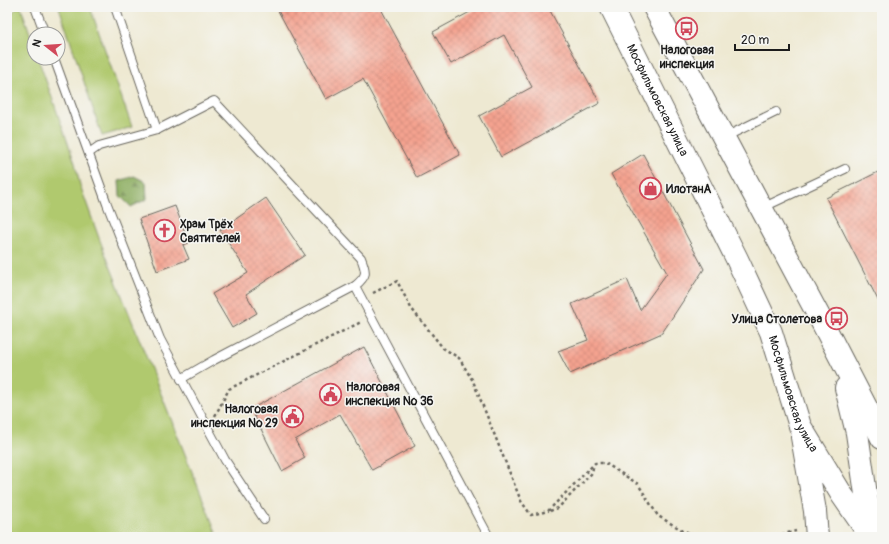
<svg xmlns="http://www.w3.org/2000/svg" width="889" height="544" font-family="Pangolin,sans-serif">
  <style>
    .grass { fill: #b0c96e; stroke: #667245 }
    .forest { fill: url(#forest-firs); stroke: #54643e }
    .building { fill: url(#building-cross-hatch) }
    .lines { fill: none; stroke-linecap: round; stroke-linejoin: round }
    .lane-casing { stroke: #66645c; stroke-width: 10 }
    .secondary-casing { stroke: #66645c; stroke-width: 24 }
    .path { stroke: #66645c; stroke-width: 2.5; stroke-dasharray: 3 3; stroke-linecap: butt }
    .lane { stroke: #fff; stroke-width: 8 }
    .secondary { stroke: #fff; stroke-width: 22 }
    .labels { text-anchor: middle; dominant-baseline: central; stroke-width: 3; stroke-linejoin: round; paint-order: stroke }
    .poi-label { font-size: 12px; font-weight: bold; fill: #1c1c1c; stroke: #f6f6f2; text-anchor: start }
    .street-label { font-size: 12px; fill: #1c1c1c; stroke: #f6f6f2 }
  </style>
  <defs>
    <pattern id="forest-firs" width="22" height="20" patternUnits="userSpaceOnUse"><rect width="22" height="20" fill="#8cad61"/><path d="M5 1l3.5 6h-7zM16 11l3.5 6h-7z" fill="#728c4f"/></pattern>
    <pattern id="building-cross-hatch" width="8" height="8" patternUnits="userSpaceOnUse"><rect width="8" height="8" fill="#f4a28f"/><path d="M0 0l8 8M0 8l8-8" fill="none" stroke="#d18b7b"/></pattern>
  </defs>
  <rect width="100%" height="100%" fill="#f6f6f2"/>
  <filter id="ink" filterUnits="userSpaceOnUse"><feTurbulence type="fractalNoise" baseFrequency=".025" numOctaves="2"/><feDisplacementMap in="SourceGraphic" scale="8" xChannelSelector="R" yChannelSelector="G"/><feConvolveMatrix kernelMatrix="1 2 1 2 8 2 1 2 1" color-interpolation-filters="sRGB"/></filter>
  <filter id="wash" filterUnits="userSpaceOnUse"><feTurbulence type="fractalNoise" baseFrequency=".012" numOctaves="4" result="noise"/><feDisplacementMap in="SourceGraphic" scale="16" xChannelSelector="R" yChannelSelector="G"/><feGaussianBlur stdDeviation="0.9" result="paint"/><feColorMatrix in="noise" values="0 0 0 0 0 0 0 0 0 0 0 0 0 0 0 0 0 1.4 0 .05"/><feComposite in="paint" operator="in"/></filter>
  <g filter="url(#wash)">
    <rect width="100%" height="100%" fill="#eee9d2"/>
    <g class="grass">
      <path d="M18,7H21L34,45V58H38L75,163L80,185L99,238L218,537H7V18Z"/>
      <path d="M59,7H90L132,127L102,136Z"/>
    </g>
    <path class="forest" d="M134,176L146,182L147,199L131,207L120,196L119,181Z"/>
    <g id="blocks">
      <g class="building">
        <path d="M276,7H380L460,155L417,178L363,79L326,99Z"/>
        <path d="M479,7H548L600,103L501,157L479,116L532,87L504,35L451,64L433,32Z"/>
        <path d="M643,154L704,269L662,333L570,374L558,351L588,340L572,304L627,279L640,310L667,273L611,174Z"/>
        <path d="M882,170V308L826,198Z"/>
        <path d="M266,198L305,255L246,294L257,313L232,328L212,294L248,273L220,230Z"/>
        <path d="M175,206L189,243L183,245L189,259L157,271L139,219Z"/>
        <path d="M364,347L415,446L372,470L340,414L295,440L305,458L282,471L251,409Z"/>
      </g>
    </g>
  </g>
  <g filter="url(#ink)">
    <use href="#blocks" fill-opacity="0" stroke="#66645c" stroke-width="1"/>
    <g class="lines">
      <defs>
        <g id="lane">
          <path d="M35,7L45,34"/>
          <path d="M54,58L107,204L160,339L225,460L264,519"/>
          <path d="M157,130L214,101L361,258C367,273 367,276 355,286"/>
          <path d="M725,137L776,112"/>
          <path d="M89,153L99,146L157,130L115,7"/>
          <path d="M762,208L845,169"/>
          <path d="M181,379L214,360L355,286L489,537"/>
        </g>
        <g id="secondary">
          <path id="s1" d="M611,7L737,259L771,332L800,426L842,495L871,537"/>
          <path d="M654,7L822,322L882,438"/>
          <path d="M846,388L857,433L872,535"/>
          <path d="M802,437L815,511L817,537"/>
        </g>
      </defs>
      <use href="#lane" class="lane-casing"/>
      <use href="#secondary" class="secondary-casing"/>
      <g class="path">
        <path d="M373,293L397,281L411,308L443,348L459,358L473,381L521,501L531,515L548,511L595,463H605L638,484L658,516L682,530L699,537"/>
        <path d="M215,416L229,389L361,322"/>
        <path d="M550,511L558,508L591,474L594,466"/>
        <path d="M770,537L796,531"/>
      </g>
      <use href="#lane" class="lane"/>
      <use href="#secondary" class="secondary"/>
    </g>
  </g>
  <defs>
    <symbol id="bus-ring" viewBox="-11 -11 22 22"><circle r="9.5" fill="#f6f6f2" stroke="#d1495b" stroke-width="1.5"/><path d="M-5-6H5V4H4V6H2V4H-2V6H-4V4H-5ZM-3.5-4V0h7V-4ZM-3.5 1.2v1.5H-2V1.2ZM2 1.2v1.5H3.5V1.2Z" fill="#d1495b"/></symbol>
    <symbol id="shop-ring" viewBox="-11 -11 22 22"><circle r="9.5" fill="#f6f6f2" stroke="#d1495b" stroke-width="1.5"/><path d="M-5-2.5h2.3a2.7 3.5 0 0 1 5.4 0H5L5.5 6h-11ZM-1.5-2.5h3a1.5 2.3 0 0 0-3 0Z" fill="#d1495b"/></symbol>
    <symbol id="church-ring" viewBox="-11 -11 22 22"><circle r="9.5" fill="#f6f6f2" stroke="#d1495b" stroke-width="1.5"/><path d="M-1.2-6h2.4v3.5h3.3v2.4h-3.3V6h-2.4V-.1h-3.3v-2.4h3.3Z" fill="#d1495b"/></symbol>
    <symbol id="civic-ring" viewBox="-11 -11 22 22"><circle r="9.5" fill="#f6f6f2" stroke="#d1495b" stroke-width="1.5"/><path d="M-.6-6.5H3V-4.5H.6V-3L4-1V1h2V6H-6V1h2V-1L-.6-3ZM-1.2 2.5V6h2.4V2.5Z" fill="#d1495b"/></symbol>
  </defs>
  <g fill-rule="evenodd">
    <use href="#bus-ring" x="674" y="16" width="25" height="25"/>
    <use href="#shop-ring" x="638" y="176" width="25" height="25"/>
    <use href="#church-ring" x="152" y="218" width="25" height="25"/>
    <use href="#bus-ring" x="824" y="306" width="25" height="25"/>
    <use href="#civic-ring" x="318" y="382" width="25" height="25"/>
    <use href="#civic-ring" x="280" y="404" width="25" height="25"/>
  </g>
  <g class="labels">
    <g class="poi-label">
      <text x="687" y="50" text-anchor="middle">Налоговая<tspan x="687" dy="14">инспекция</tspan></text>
      <text x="666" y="189">ИлотанА</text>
      <text x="180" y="224">Храм Трёх<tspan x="180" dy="14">Святителей</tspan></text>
      <text x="822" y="319" text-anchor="end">Улица Столетова</text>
      <text x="346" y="387">Налоговая<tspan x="346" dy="14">инспекция № 36</tspan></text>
      <text x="278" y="409" text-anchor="end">Налоговая<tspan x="278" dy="14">инспекция № 29</tspan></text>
    </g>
    <g class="street-label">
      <text stroke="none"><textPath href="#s1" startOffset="104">Мосфильмовская улица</textPath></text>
      <text stroke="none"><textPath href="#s1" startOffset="428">Мосфильмовская улица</textPath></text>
    </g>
  </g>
  <rect width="889" height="544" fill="none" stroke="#f6f6f2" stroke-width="24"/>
  <g transform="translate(46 46) rotate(287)"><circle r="19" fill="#f6f6f2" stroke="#9f9f9c"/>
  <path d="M0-3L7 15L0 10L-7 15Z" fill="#d1495b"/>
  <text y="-6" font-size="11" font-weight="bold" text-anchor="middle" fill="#1c1c1c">N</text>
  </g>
  <path d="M735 44v6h54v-6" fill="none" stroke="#1c1c1c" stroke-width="2"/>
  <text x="741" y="44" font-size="12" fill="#1c1c1c" stroke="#f6f6f2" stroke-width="3" paint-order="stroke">20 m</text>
</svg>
